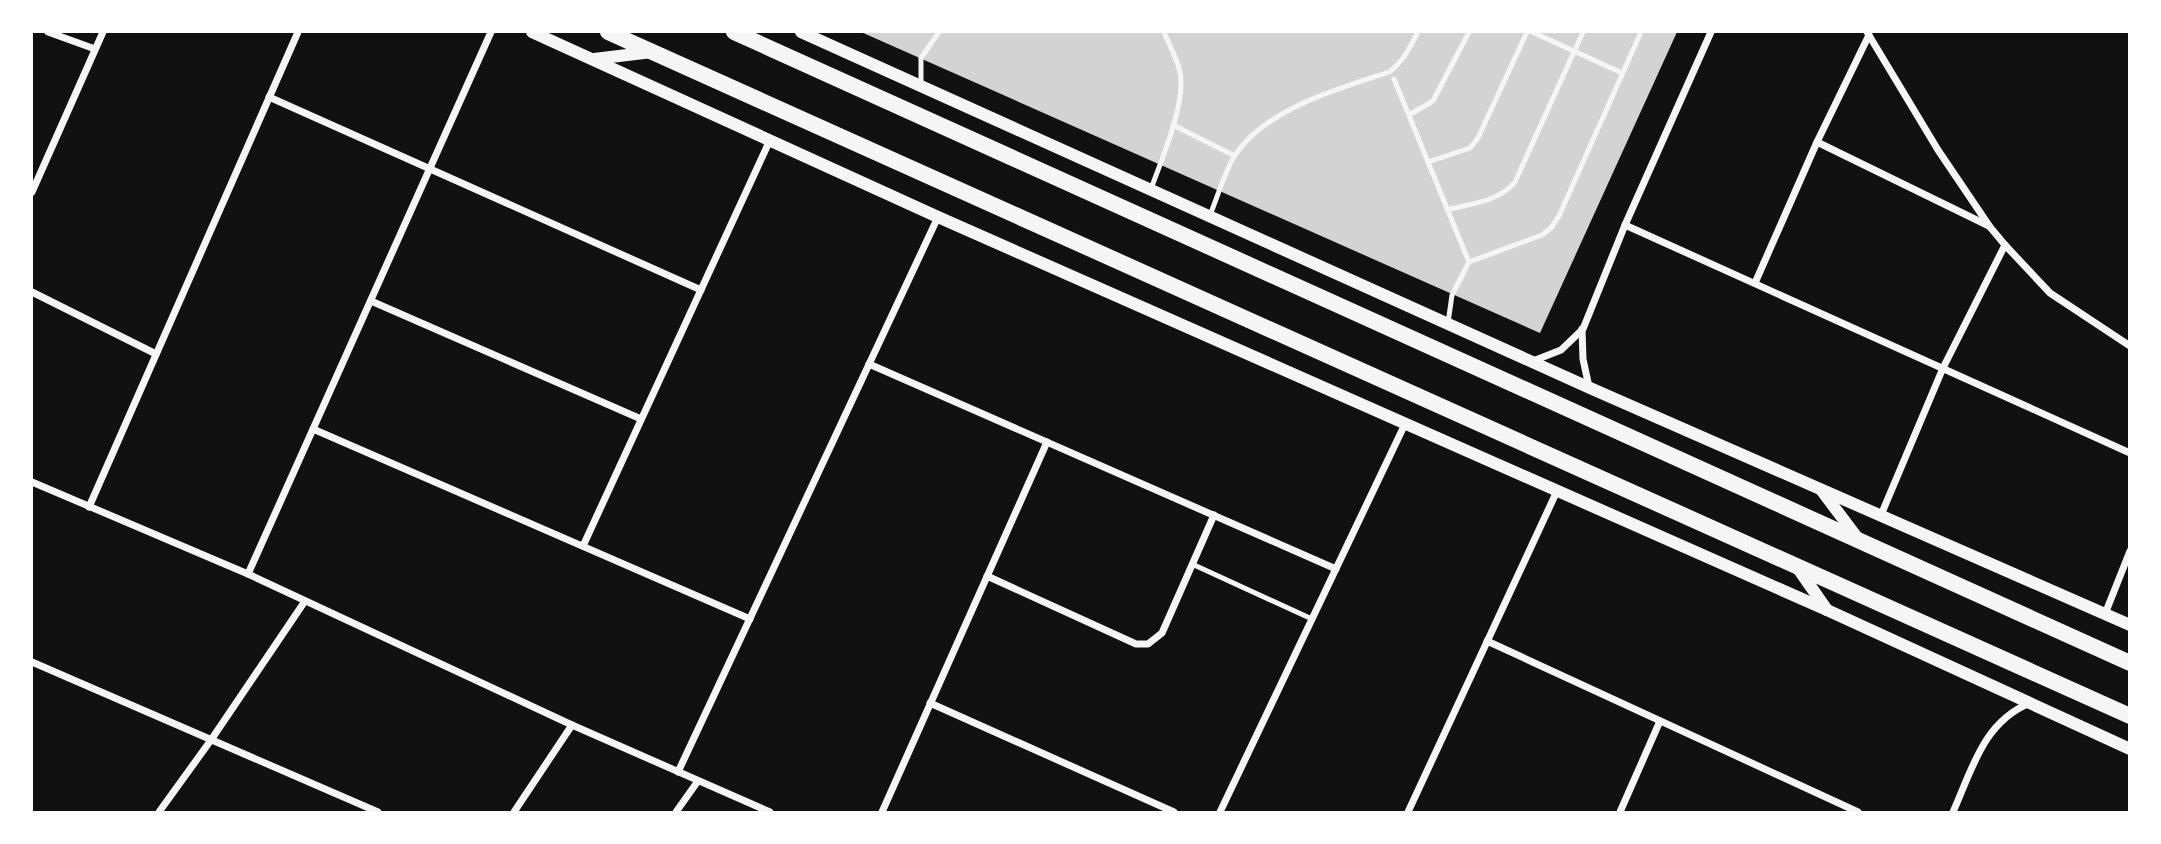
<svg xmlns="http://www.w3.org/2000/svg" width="2161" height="844" font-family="'Fira Sans',sans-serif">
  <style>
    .building { fill: #d3d3d3 }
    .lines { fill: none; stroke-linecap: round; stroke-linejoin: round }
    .service { stroke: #f5f5f5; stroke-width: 5 }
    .minor { stroke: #f5f5f5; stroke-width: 7 }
    .tertiary { stroke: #f5f5f5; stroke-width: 12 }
    .primary { stroke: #f5f5f5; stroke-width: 16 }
  </style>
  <rect width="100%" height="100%" fill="#111"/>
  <path class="building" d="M861,32H1677L1540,333Z"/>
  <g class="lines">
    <g class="service">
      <path d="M1532,32L1622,73"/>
      <path d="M1394,79L1469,262L1452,295L1448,323"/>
      <path d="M921,86V58L939,32"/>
      <path d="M1409,115L1433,101L1469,32"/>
      <path d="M1173,125L1235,156"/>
      <path d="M1428,162L1470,148L1478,138L1527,32"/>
      <path d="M1151,189C1162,158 1186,104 1180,72C1177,58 1169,45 1164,32"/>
      <path d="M1447,210C1470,204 1500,201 1515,182L1583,32"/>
      <path d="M1210,215C1218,196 1224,173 1235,155C1267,108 1338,89 1389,72C1403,62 1410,47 1418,32"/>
      <path d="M1469,262L1542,235L1551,228L1559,216L1641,32"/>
      <path d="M1192,564L1312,619"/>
    </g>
    <g class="minor">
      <path d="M48,32L95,49"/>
      <path d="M1867,32L1938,150L1990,227L2005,245L2050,293L2130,346"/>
      <path d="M269,97L701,290"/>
      <path d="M1817,142L1989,226"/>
      <path d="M32,192L103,32"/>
      <path d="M1625,225L2130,453"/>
      <path d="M1755,283L1817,142L1869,35"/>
      <path d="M32,292L156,354"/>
      <path d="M371,301L641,419"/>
      <path d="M1582,329L1583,359L1589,387"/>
      <path d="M1533,361L1561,350L1583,329L1625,225L1711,32"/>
      <path d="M869,364L1336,569"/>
      <path d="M313,429L750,619"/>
      <path d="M32,482L248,574L572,725L770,812"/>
      <path d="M89,507L298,32"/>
      <path d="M1881,515L1943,368L2005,245"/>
      <path d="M583,546L770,140"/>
      <path d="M248,574L491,32"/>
      <path d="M987,576L1136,644H1148L1162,633L1214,515"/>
      <path d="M2105,614L2130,551"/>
      <path d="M1487,641L1858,812"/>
      <path d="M32,662L378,812"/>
      <path d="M930,703L1174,812"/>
      <path d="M678,772L938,217"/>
      <path d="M159,812L211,740L305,601"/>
      <path d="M514,812L572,725"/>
      <path d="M676,812L698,781"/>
      <path d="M882,812L1047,442"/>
      <path d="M1220,812L1405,424"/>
      <path d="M1408,812L1557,491"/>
      <path d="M1620,812L1660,721"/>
      <path d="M1953,812C1972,770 1983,722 2030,703"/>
    </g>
    <g class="tertiary">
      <path d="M532,32L938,217L1827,610L2130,749"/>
      <path d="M801,32L1590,388L2130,625"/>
      <path d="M594,59L652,52"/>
      <path d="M1822,491L1859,540"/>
      <path d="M1797,567L1827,610"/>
    </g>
    <g class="primary">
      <path d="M608,32L2130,716"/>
      <path d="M734,32L2130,663"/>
    </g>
  </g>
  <rect width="2161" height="844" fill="none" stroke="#ffffff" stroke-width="66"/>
</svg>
